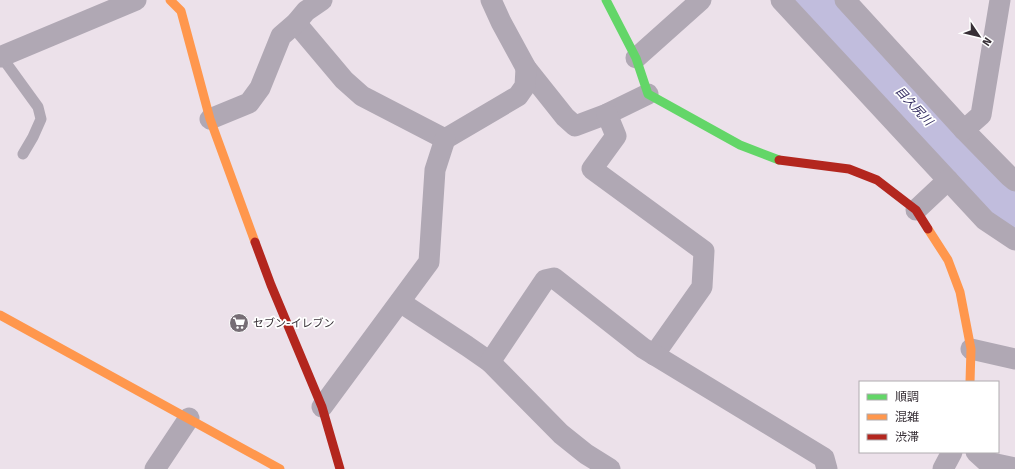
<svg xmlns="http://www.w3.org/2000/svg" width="1015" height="469" font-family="'Fira Sans','Noto Sans JP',sans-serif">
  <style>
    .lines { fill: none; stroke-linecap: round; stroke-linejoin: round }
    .river { stroke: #c1bddd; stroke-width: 42 }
    .lane { stroke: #b0a8b4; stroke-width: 11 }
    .street { stroke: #b0a8b4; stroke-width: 21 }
    .fast { stroke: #63d668; stroke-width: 9 }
    .slow { stroke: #ff974d; stroke-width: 9 }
    .jam { stroke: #b3261e; stroke-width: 9 }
    .labels { text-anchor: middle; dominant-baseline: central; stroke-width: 3.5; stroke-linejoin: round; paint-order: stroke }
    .poi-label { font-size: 11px; fill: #372f36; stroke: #fff; text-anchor: start }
    .water-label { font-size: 12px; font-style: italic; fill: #332c61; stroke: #fff }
  </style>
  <rect width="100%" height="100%" fill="#ece1ea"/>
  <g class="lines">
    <path class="river" d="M815,0L1004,203L1015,211"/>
    <path class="lane" d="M1,56L38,107L41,119L33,137L23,154"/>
    <g class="street">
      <path d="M491,0L501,22L526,68L565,117L575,126L607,114L648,94"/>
      <path d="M781,0L985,220L1015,240"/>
      <path d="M845,0L964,130L1009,176L1015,181"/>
      <path d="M296,23L344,80L362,96L445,139L518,96L525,86L526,68"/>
      <path d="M0,57L136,0"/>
      <path d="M636,58L701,0"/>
      <path d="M607,114L616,136L592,169L704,251L702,287L654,355"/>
      <path d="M210,119L249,103L260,88L281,36L296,23L306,11L322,0"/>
      <path d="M964,130L981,115L1000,0"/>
      <path d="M916,210L948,180"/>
      <path d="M400,302L467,346L490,362L561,434L586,454L610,469"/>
      <path d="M971,349L1015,359"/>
      <path d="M490,362L545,280L554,278L643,348L824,458L827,469"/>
      <path d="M322,407L429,262L435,170L445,139"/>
      <path d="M976,452L987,462L1015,468"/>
      <path d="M155,469L189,418"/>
      <path d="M943,469L952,452"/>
    </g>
    <path class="fast" d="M606,0L636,58L648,94L740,145L779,160"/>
    <g class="slow">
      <path d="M170,0L181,11L210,119L255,242"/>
      <path d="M928,229L948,260L960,292L971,349L970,382"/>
      <path d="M0,315L280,469"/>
    </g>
    <g class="jam">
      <path d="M779,160L849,169L877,180L916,210L928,229"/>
      <path d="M255,242L271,285L322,407L340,469"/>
    </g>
  </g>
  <defs>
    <symbol id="supermarket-disc" viewBox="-11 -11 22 22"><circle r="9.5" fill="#766d75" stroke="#fff"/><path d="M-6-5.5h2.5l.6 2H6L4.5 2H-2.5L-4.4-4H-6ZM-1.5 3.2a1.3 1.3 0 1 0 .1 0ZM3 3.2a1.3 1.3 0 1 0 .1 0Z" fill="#fff"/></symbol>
  </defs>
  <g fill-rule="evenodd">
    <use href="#supermarket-disc" x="228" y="312" width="22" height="22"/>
  </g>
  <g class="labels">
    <g class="poi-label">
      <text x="253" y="323">セブン-イレブン</text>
    </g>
    <g class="water-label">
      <text transform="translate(914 106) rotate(47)">目久尻川</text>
    </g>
  </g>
  <rect x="859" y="381" width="140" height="72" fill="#ffffff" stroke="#afacaf"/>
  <rect x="867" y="394" width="20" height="6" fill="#63d668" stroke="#afacaf"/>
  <text x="895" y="401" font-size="12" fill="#372f36">順調</text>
  <rect x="867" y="414" width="20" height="6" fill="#ff974d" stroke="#afacaf"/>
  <text x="895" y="421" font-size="12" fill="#372f36">混雑</text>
  <rect x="867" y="434" width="20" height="6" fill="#b3261e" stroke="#afacaf"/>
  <text x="895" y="441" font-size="12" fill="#372f36">渋滞</text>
  <g transform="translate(979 36) rotate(125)" stroke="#ffffff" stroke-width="3" paint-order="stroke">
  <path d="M0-3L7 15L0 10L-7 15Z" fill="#372f36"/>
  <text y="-6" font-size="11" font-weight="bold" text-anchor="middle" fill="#372f36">N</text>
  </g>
</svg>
